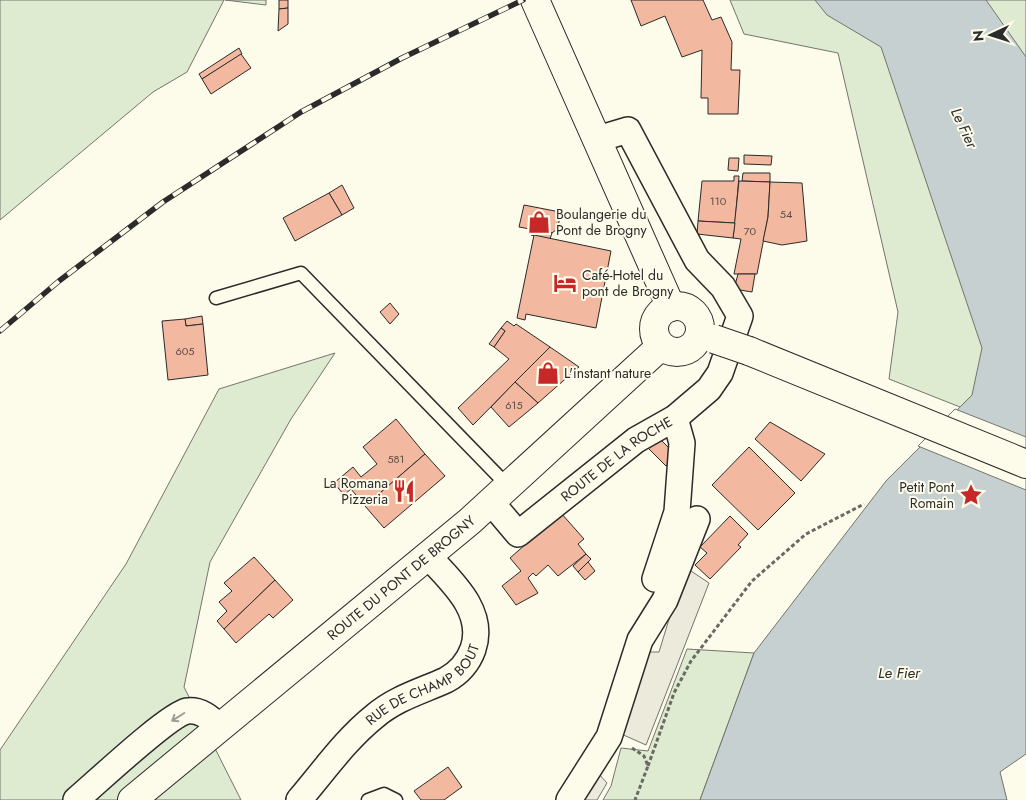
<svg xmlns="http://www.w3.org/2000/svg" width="1026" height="800" font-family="Jost,sans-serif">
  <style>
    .green { fill: #deebd1; stroke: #74746e }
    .parking { fill: #eceadb; stroke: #74746e }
    .water { fill: #c7d0d0; stroke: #74746e }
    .pier { fill: #fdfbea; stroke: #74746e }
    .building { fill: #f2b8a0; stroke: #2b2b2b }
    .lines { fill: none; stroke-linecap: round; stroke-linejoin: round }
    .lane-casing { stroke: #2b2b2b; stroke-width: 15 }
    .street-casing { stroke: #2b2b2b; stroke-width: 28 }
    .secondary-casing { stroke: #2b2b2b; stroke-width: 30 }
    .path { stroke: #6a6964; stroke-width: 3; stroke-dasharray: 4 2.5; stroke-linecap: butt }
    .lane { stroke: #fdfbea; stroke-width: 12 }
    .street { stroke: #fdfbea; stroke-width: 25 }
    .secondary { stroke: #fdfbea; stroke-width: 28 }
    .rail-casing { stroke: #2b2b2b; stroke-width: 5.5 }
    .rail { stroke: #fdfbea; stroke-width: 4; stroke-dasharray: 11; stroke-linecap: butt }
    .secondary-bridge-casing { stroke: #2b2b2b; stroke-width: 30; stroke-linecap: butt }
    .secondary-bridge { stroke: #fdfbea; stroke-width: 28 }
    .oneway { stroke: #9e9d94 }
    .labels { text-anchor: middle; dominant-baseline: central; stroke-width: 4; stroke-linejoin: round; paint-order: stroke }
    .number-label { font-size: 11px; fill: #5d4e48 }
    .poi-label { font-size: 14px; fill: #2b2b2b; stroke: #fdfbea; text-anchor: start }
    .street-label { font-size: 14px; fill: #2b2b2b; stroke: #fdfbea }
    .water-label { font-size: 15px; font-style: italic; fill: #2b2b2b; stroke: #fdfbea }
  </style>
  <rect width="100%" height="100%" fill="#fdfbea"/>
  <g class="green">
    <path d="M0,0H224L187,72L153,92L0,220Z"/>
    <path d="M225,0H266V5Z"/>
    <path d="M730,0H1026V433L889,379L898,312L838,53L744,34Z"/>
    <path d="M335,353L291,419L210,562L184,687L241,800H0V750L126,564L219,389Z"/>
    <path d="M687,649L754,653L700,800H603L611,786L621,748L648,751Z"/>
  </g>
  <g class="parking">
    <path d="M685,567L709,583L646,745L619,733L644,652H659Z"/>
    <path d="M598,773L607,783L597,800H580Z"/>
  </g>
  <path class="water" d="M815,0H986L1026,57V754L1000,772L1007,800H700L754,653L886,481L972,395L982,348L881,47L827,15Z"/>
  <path class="pier" d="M955,409L1026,437V490L918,446Z"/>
  <g class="building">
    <path d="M279,0H288V8L279,9Z"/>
    <path d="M631,0H703L712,20L721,17L732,42L731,70H740L738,114H708V98H701L702,50L682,57L665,16L641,26Z"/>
    <path d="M288,8V24L278,31L279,9Z"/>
    <path d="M239,48L242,54L202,79L199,74Z"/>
    <path d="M241,54L251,68L211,94L202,79Z"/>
    <path d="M744,155L772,156L771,165L744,164Z"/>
    <path d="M729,158H739L738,171L728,170Z"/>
    <path d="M743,173H770V182L742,181Z"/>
    <path d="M734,176H739L735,223L698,221L702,181H734Z"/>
    <path d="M739,181L770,182L768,217L757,274H734L741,239L733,238Z"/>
    <path d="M770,182L802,183L807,241L782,245L763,241L768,217Z"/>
    <path d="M342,185L354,208L342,215L329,193Z"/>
    <path d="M329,193L342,215L295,241L283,218Z"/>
    <path d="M524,205L555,211L560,218L557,229L552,233L519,227Z"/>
    <path d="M698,221L735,223L733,238L697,234Z"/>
    <path d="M532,229L552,233L550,239L531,235Z"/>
    <path d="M534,235L611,251L596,328L526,314L525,320L517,318Z"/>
    <path d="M738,274H755L752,292L734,289Z"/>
    <path d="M390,303L399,314L390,324L380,312Z"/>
    <path d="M202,316L203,324L186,326L185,319Z"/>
    <path d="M185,319L186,326L203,324L208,375L168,380L162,321Z"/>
    <path d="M507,321L514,326L516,324L550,347L473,425L458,408L509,359L494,347L505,331L501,328Z"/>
    <path d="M501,328L505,331L494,347L489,344Z"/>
    <path d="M550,347L579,367L538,403L515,382Z"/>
    <path d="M515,382L538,403L509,427L491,407Z"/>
    <path d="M396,419L425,454L365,506L351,489L344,495L334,483L353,467L361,477L377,464L363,447Z"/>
    <path d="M770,422L825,454L801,481L755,439Z"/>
    <path d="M658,437L677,456L666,466L648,448Z"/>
    <path d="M749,447L795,493L758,530L712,485Z"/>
    <path d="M425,454L445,476L384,528L365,506Z"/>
    <path d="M561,513L584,539L578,544L586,554L558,576L548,565L536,576L533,573L528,578L538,593L516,605L502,586L521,571L510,558Z"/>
    <path d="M730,516L748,534L738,545L741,547L710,579L695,565L707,553L700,547Z"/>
    <path d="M586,554L591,559L578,572L573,566Z"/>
    <path d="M254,557L275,580L224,629L217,621L227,611L219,602L232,591L224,583Z"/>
    <path d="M588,562L595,571L585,580L578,572Z"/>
    <path d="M275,580L293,600L273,618L269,614L236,643L224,629Z"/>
    <path d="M448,767L462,787L444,800H421L414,791Z"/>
  </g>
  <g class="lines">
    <defs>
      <g id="lane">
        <path d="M216,298L301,273L508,486"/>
        <path d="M368,800L384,794L396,800"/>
      </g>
      <g id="street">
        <path id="s1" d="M491,502L518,534L636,440L675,418L709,389L720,373L740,316L723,287L697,260L628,130L598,139"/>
        <path d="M655,579L677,512L682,443L675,418"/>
        <path d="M76,800C95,784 168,715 187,711C201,709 211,719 220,727"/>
        <path id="s2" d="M299,800C323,772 346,739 375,716C396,698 422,691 446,680C459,673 468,663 473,649C486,611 451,581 428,556"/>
        <path d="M569,800L609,737L640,640L665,600L697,519"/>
      </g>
      <g id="secondary">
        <path d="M535,0L671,307"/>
        <circle cx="677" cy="329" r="23"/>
        <path d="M749,351L1026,464"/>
        <path id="s3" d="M132,800L470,521L661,346"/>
      </g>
    </defs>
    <use href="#lane" class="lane-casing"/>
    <use href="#street" class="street-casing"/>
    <use href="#secondary" class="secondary-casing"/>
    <g class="path">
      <path d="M632,748L644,756L648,766L635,800"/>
      <path d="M648,766L674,693L691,661L752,581L806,534L864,504"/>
    </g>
    <use href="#lane" class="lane"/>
    <use href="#street" class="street"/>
    <use href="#secondary" class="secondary"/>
    <defs>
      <path id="rail" d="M0,331L59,281L163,202L301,112L402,58L523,0"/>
    </defs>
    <use href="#rail" class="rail-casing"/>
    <use href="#rail" class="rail"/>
    <defs>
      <path id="secondary-bridge" d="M714,339L749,351"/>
    </defs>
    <use href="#secondary-bridge" class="secondary-bridge-casing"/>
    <use href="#secondary-bridge" class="secondary-bridge"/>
  </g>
  <defs><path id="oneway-shaft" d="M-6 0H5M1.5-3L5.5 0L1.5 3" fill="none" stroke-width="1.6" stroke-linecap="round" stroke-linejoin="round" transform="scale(1.25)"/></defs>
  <use class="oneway" href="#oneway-shaft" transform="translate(178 717) rotate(148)"/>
  <defs>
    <symbol id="shop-bare" viewBox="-9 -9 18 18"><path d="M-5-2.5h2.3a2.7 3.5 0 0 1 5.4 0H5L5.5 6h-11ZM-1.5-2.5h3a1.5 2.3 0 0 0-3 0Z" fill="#c62828" stroke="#fdfbea" stroke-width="2.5" paint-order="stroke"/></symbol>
    <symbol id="hotel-bare" viewBox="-9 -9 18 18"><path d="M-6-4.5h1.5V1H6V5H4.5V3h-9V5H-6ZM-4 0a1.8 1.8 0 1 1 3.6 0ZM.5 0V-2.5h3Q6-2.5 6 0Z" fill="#c62828" stroke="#fdfbea" stroke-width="2.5" paint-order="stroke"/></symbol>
    <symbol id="restaurant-bare" viewBox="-9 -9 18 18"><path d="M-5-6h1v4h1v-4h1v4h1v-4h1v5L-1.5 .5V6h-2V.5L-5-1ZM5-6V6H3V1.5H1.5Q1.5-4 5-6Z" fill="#c62828" stroke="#fdfbea" stroke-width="2.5" paint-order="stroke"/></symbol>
    <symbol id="sight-bare" viewBox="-9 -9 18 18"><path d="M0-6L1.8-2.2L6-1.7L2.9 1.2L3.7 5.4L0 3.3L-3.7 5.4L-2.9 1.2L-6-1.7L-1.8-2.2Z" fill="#c62828" stroke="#fdfbea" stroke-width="2.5" paint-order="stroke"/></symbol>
  </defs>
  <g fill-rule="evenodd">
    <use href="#shop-bare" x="523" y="206" width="32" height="32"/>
    <use href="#hotel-bare" x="549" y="267" width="32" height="32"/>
    <use href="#shop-bare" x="532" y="357" width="32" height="32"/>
    <use href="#restaurant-bare" x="388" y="475" width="32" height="32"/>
    <use href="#sight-bare" x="955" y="479" width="32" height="32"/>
  </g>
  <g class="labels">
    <g class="number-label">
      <text x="718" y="201">110</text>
      <text x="786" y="214">54</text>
      <text x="750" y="231">70</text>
      <text x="185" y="351">605</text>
      <text x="514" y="405">615</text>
      <text x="396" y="459">581</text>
    </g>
    <g class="poi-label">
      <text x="556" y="214">Boulangerie du<tspan x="556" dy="16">Pont de Brogny</tspan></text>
      <text x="582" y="275">Café-Hotel du<tspan x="582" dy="16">pont de Brogny</tspan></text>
      <text x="564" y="373">L'instant nature</text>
      <text x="388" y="483" text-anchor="end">La Romana<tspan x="388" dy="16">Pizzeria</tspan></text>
      <text x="954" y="487" text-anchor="end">Petit Pont<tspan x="954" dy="16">Romain</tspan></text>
    </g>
    <g class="street-label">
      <text stroke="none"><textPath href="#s1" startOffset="166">ROUTE DE LA ROCHE</textPath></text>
      <text stroke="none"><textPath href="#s3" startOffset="349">ROUTE DU PONT DE BROGNY</textPath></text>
      <text stroke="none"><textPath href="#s2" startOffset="172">RUE DE CHAMP BOUT</textPath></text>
    </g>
    <g class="water-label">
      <text transform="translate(964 128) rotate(65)">Le Fier</text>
      <text x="899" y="673">Le Fier</text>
    </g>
  </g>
  <g transform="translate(991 35) rotate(266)" stroke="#fdfbea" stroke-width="4" paint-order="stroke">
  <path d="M0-4L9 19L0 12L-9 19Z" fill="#2b2b2b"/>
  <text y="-8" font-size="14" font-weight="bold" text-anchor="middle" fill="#2b2b2b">N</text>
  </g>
</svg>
